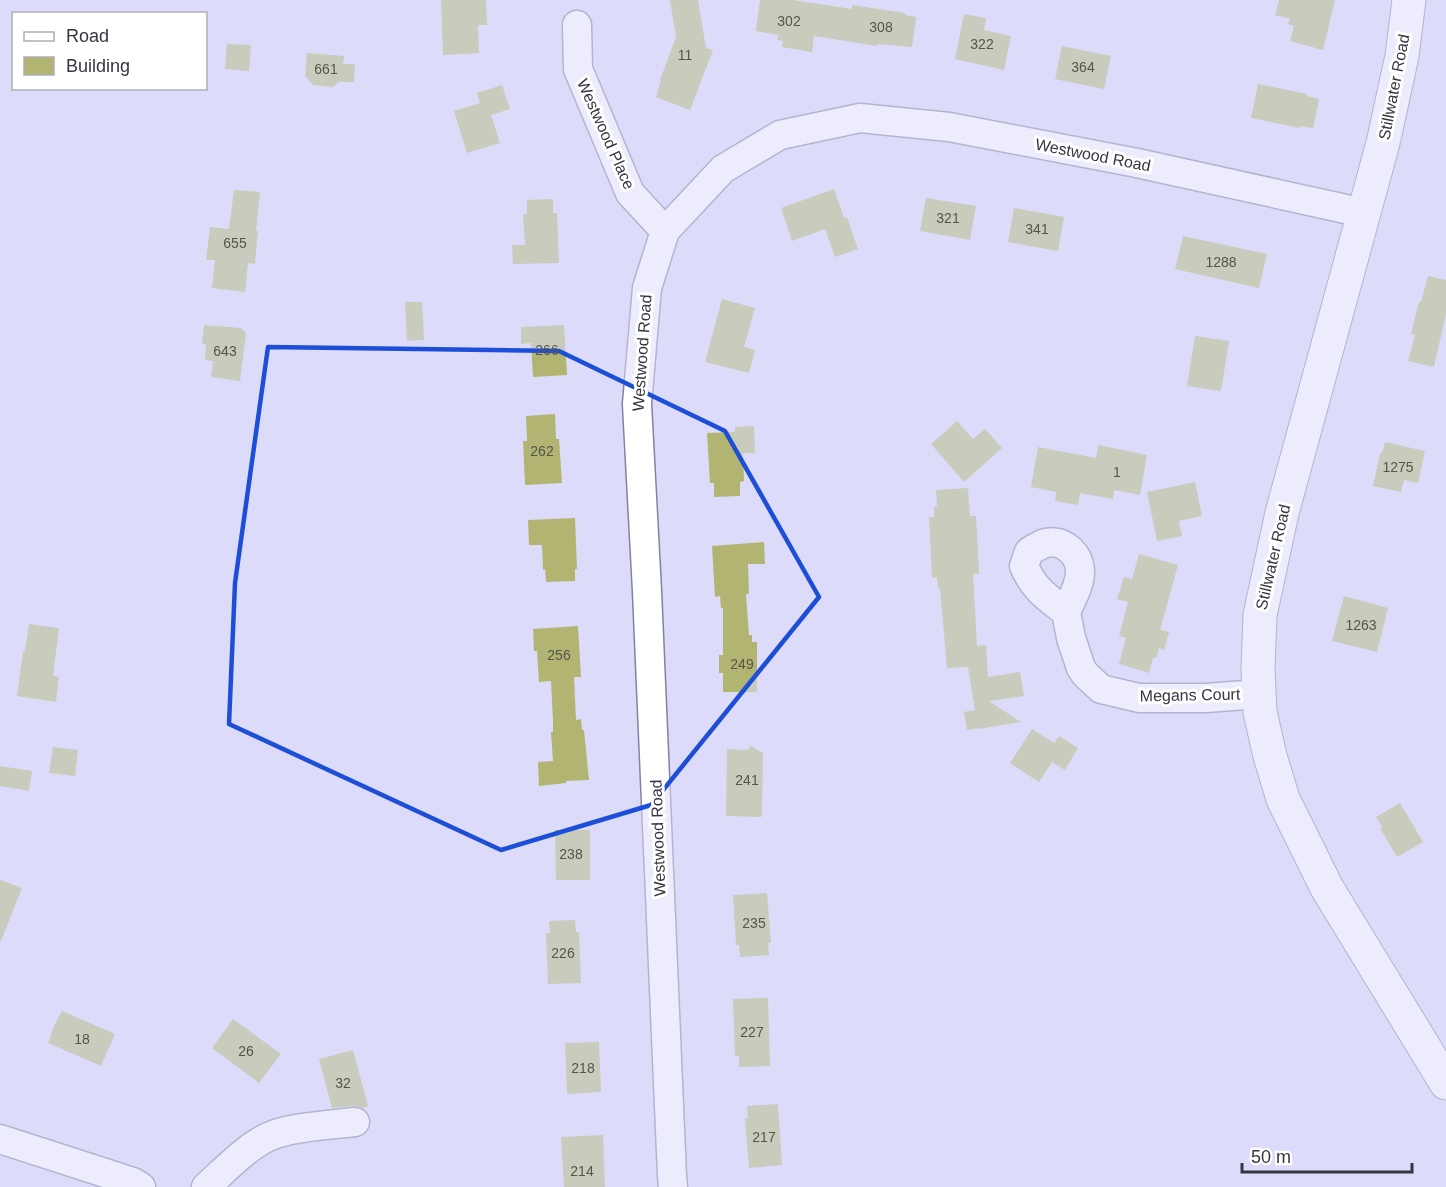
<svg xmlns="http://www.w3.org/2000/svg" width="1446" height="1187" font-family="Helvetica,sans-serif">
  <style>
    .building { fill: #b2b571 }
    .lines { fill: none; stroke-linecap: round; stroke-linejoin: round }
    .minor-casing { stroke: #83839f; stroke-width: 31 }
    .major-casing { stroke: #83839f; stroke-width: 35 }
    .minor { stroke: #fff; stroke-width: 28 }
    .major { stroke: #fff; stroke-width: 33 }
    .marked { fill: none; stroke: #1d4ed8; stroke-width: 4.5; stroke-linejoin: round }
    .labels { text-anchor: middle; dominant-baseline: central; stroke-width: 6; stroke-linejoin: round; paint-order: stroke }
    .number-label { font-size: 14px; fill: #55554d }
    .street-label { font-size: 16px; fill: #363541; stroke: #fff }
  </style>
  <rect width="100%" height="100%" fill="#dcdcfa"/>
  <g class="building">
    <path d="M441,0H486L487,25H478L479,53L443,55Z"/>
    <path d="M670,0H698L706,48L713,50L690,110L656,97L661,80H660L676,37Z"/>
    <path d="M760,0H793L852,9V5L905,13V15L916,17L912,47L877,44V46L814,36L812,52L782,47L783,41L777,40L778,35L756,31Z"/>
    <path d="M1279,0H1335L1323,50L1290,41L1294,26L1288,24L1290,19L1275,15Z"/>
    <path d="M964,14L986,18L984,30L1011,36L1004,70L955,59Z"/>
    <path d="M227,44L251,45L249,71L225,69Z"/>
    <path d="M1062,46L1111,56L1104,89L1055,79Z"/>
    <path d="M307,53L344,56L343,64H355L354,82H339L333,87L313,85L305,76Z"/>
    <path d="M1258,84L1307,94V96L1319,99L1313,128L1301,126L1300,128L1251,118Z"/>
    <path d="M502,85L510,109L491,115L500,143L467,153L454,111L480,103L477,93Z"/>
    <path d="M834,189L844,218L847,217L858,249L835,257L825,229L792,241L781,208Z"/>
    <path d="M234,190L260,192L256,231H258L255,264L248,263L245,292L212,288L215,260H206L210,227L229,229Z"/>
    <path d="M926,198L976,206L970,240L920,231Z"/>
    <path d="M553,199V213H557L559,263L513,264L512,245H525L523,215L527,214V200Z"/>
    <path d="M1014,208L1064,217L1058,251L1008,242Z"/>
    <path d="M1183,236L1267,254L1259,288L1175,269Z"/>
    <path d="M1428,276L1446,280V313L1434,367L1408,361L1415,335L1411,334L1419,302H1421Z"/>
    <path d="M722,299L755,308L744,347L755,350L749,373L705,362Z"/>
    <path d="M405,302H422L424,340L407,341Z"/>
    <path d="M204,325L241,328L246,333L240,381L211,377L213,361L205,360L206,344H202Z"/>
    <path d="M564,325L567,375L533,377L531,343L521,344V327Z"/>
    <path d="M1195,336L1229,341L1221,391L1187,386Z"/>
    <path d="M555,414L556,439H559L562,483L525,485L523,441H527L526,416Z"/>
    <path d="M957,421L973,439L985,429L1002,448L964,482L931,444Z"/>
    <path d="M754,426L755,453H743L744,481L740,482V496L714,497V483H710L707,433L735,432V427Z"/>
    <path d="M1385,442L1425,451L1418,483L1404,480L1401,492L1373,486L1380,453H1382Z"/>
    <path d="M1098,445L1147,455L1140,495L1114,490L1113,499L1080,493L1078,505L1055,501L1056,492L1031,487L1038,447L1096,458Z"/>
    <path d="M1195,482L1202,516L1179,521L1182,536L1157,541L1147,492Z"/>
    <path d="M968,488L970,516H976L978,551L979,574H973L977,646L986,645L988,677L1020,672L1024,696L989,701L1021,722L978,729V728L967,730L964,712L975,710L968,667L947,668L940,588H938L937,577L932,578L929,517H934V507L937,506L936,490Z"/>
    <path d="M575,518L577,569H575V581L546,582L545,569L543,570L542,545H529L528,520Z"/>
    <path d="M764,542L765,564H748L749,594H746L749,635H752V642H757V692H723V673H719V655H723V608H721L720,596L715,597L712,546Z"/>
    <path d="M1139,554L1178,565L1160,630L1169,632L1164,650L1159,648L1156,658H1153L1149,673L1119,664L1126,638L1119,636L1128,602L1117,599L1124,577L1132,579Z"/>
    <path d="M1344,596L1388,608L1377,652L1332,641Z"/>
    <path d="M29,624L59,628L53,676L59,677L56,702L17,696L23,651H25Z"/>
    <path d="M578,626L581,677H574L576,720L581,719L582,730H584L589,780L566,781V783L539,786L538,762L553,761L551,732H553V721L551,681L539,682L537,651H534L533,629Z"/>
    <path d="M1032,729L1054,743L1059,736L1078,748L1065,770L1052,762L1039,782L1010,763Z"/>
    <path d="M751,746L763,753L762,815L761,817L726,816L727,749L747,750Z"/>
    <path d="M53,747L78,750L75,776L49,773Z"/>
    <path d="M0,766L32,771L29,791L0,786Z"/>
    <path d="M1400,803L1423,842L1397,857L1380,828L1382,827L1376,817Z"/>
    <path d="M555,830H590V880H556Z"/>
    <path d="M0,880L22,888L1,941H0Z"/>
    <path d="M767,893L771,943H768L769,955L740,957L739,945H736L733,895Z"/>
    <path d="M575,920L576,932H579L581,983L548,984L546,933H550L549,921Z"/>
    <path d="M768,998L770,1066L739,1067V1056H735L733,999Z"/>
    <path d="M62,1011L115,1034L101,1066L48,1043L54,1026Z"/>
    <path d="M233,1019L281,1054L259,1083L212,1048Z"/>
    <path d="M599,1042L601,1092L567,1094L565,1043Z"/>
    <path d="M353,1050L368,1106L363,1108L353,1106L332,1108L319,1059Z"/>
    <path d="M778,1104L782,1165L749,1168L745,1118H748L747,1106Z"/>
    <path d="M603,1135L605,1187H564L561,1137Z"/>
  </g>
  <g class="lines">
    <defs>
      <g id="minor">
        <path d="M577,25L578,69L630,193L665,231"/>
        <path d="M1066,612C1071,600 1080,586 1080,572C1080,550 1056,534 1037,547C1035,548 1030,550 1029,552C1027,555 1026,562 1024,566C1034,589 1046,597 1066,612L1071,638L1081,668L1085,674L1101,689L1139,698H1206L1259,694"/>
        <path d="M0,1139L133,1182L141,1187"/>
        <path d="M206,1187C225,1170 244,1149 268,1137C289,1127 331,1125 355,1122"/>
        <path d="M673,1187L672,1176L647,591L637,404L647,288L665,231L723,169L780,135L860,118L949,127L1137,163L1364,213"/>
      </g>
      <path id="major" d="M1409,0L1402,56L1383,143L1282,513L1260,615L1258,669L1260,712L1270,756L1283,799L1327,888L1446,1083"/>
    </defs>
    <use href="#minor" class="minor-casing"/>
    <use href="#major" class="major-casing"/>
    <use href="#minor" class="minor"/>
    <use href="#major" class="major"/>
  </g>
  <path d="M0 0H1446V1187H0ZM268,347L559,351L725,431L819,597L651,805L501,850L229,724L235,583Z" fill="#dcdcfa" fill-opacity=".55" fill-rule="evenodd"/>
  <path class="marked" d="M268,347L559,351L725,431L819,597L651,805L501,850L229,724L235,583Z"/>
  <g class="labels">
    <g class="number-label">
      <text x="789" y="21">302</text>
      <text x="881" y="27">308</text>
      <text x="982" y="44">322</text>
      <text x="685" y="55">11</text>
      <text x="1083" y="67">364</text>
      <text x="326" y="69">661</text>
      <text x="948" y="218">321</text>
      <text x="1037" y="229">341</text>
      <text x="235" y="243">655</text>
      <text x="1221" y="262">1288</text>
      <text x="547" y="350">266</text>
      <text x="225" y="351">643</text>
      <text x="542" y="451">262</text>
      <text x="1398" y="467">1275</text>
      <text x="1117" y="472">1</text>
      <text x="1361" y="625">1263</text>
      <text x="559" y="655">256</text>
      <text x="742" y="664">249</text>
      <text x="747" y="780">241</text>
      <text x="571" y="854">238</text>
      <text x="754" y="923">235</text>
      <text x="563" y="953">226</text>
      <text x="752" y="1032">227</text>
      <text x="82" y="1039">18</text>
      <text x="246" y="1051">26</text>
      <text x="583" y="1068">218</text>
      <text x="343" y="1083">32</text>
      <text x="764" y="1137">217</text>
      <text x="582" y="1171">214</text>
    </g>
    <g class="street-label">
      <text transform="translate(1394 87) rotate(-79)">Stillwater Road</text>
      <text transform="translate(606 134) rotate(66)">Westwood Place</text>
      <text transform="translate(1093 155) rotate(11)">Westwood Road</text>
      <text transform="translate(642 353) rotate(-86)">Westwood Road</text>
      <text transform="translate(1273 557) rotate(-77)">Stillwater Road</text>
      <text transform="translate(1190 695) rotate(-1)">Megans Court</text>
      <text transform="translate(658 838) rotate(-92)">Westwood Road</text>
    </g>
  </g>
  <rect x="12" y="12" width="195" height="78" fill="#ffffff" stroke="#afaeb3" stroke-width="1.5"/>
  <rect x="24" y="32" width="30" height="9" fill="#ffffff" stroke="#afaeb3" stroke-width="1.5"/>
  <text x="66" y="42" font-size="18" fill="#363541">Road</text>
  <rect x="24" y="57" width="30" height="18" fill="#b2b571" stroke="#afaeb3" stroke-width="1.5"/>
  <text x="66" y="72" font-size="18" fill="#363541">Building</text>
  <path d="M1242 1163v9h170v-9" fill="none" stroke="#363541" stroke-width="3"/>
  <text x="1251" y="1163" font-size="18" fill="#363541" stroke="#ffffff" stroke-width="4.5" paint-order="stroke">50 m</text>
</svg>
